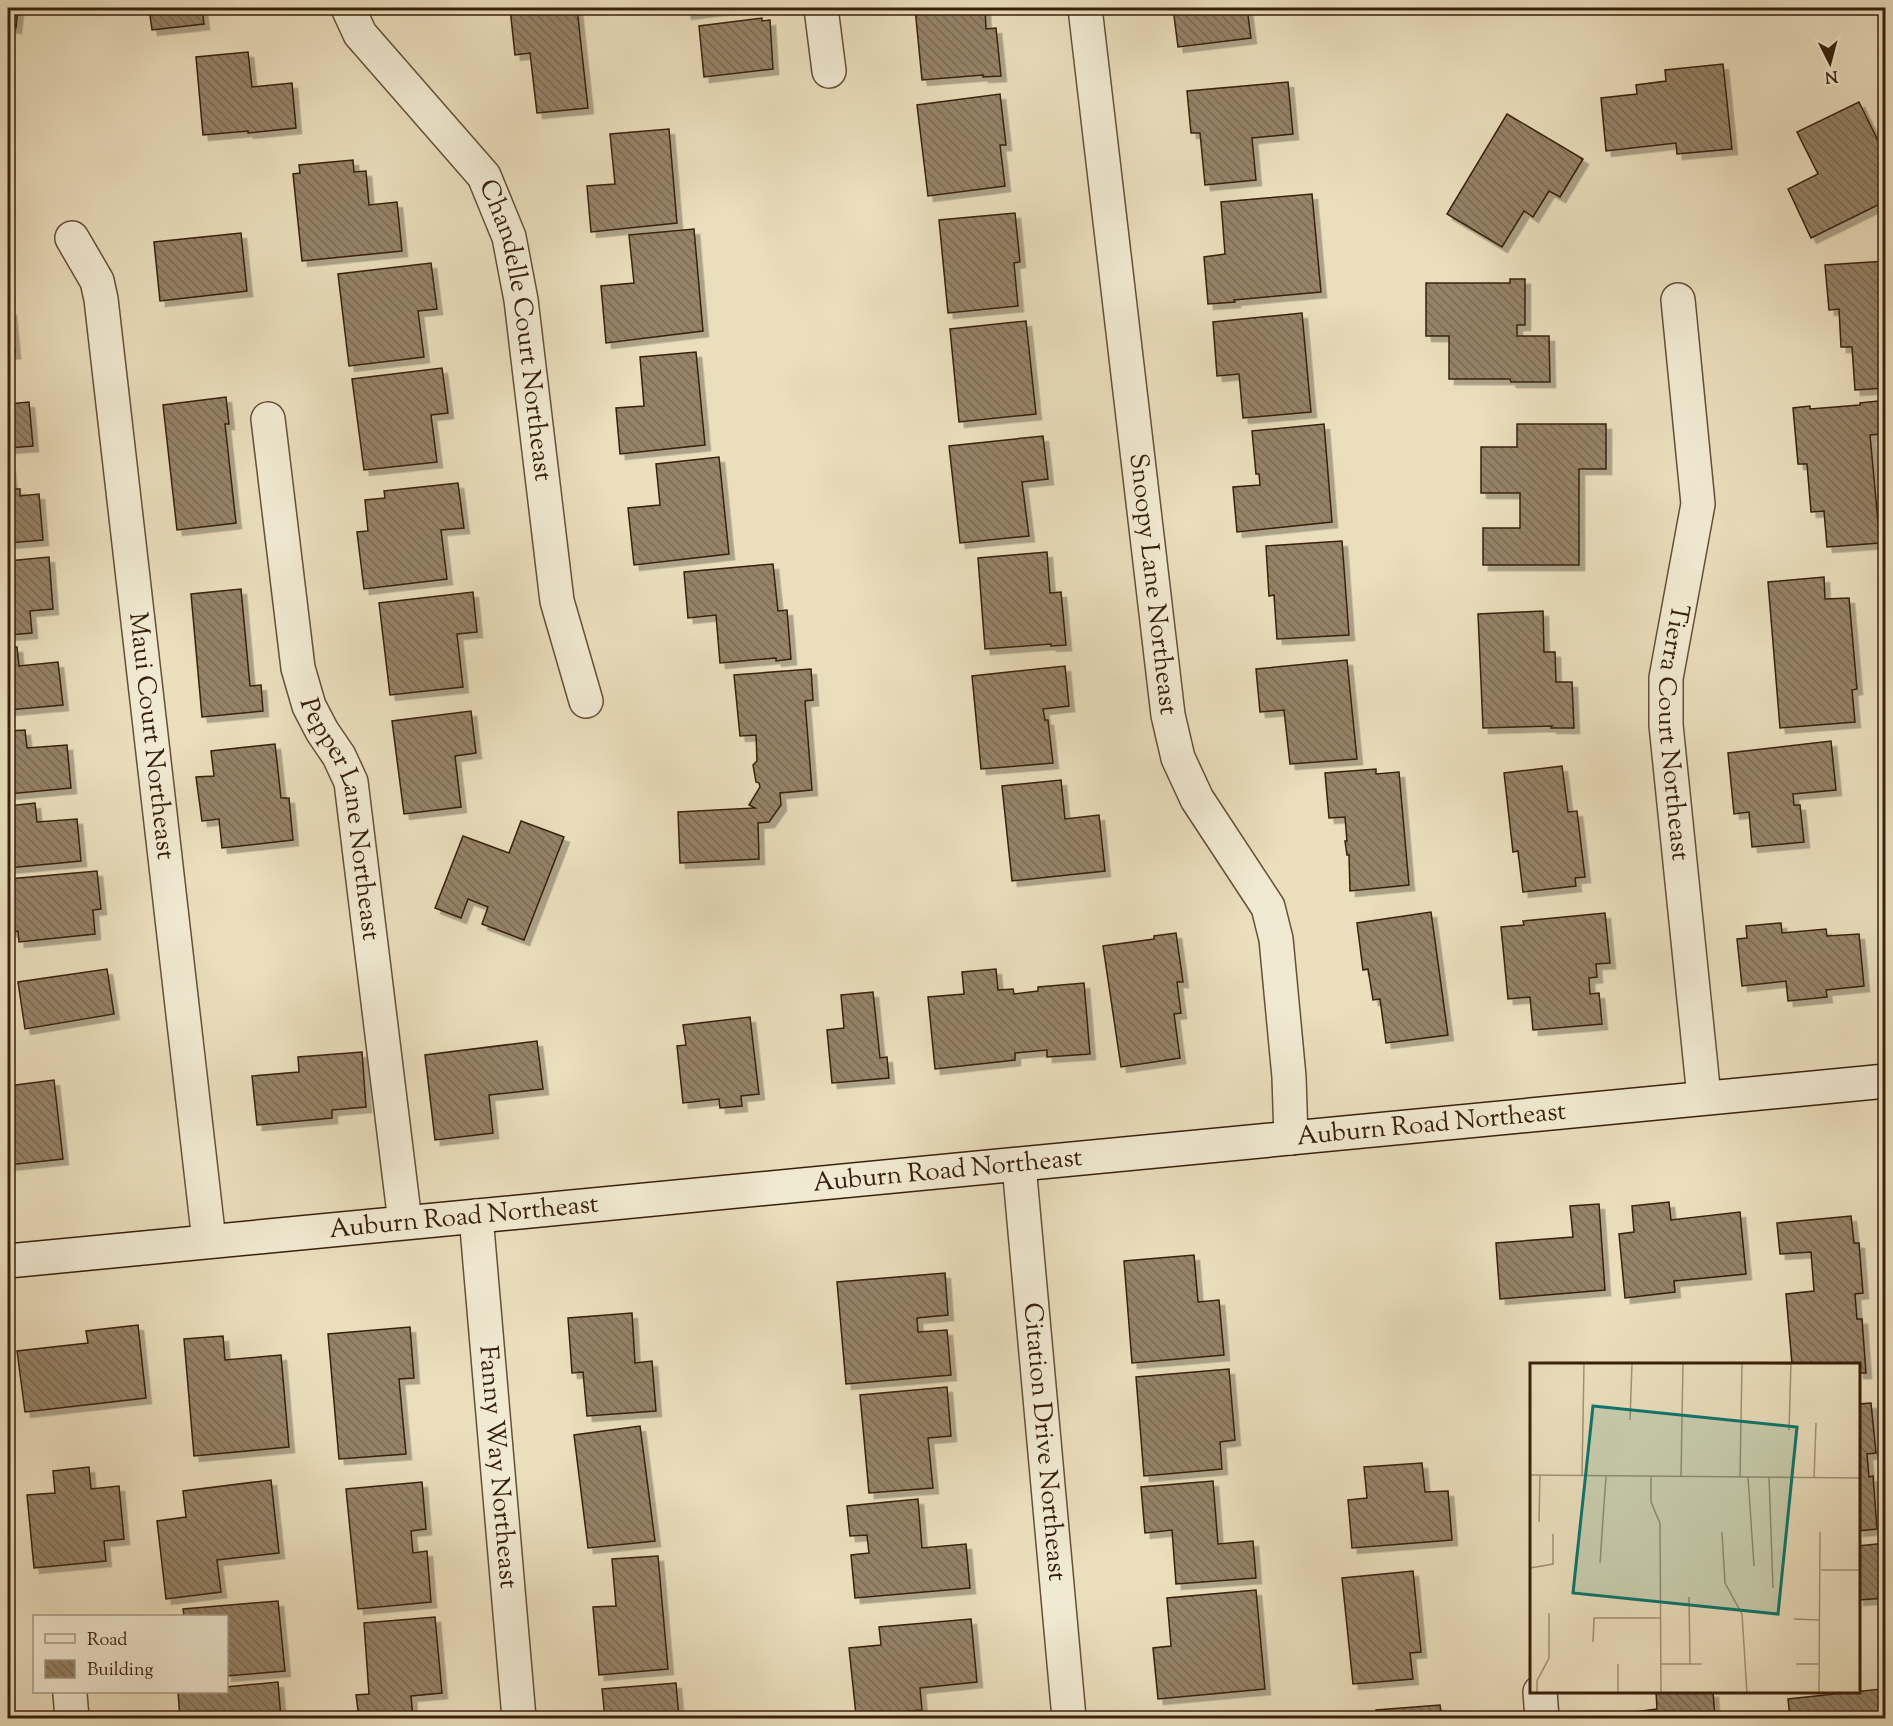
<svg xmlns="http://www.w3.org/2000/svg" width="1893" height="1726" font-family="'Sorts Mill Goudy',serif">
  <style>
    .building { fill: url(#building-back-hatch); stroke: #39200b; stroke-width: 1.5; filter: url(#shadow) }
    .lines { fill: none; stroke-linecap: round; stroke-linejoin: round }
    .street-casing { stroke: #655037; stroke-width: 36 }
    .secondary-casing { stroke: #39200b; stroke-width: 36 }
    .street { stroke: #f1ead3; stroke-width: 33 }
    .secondary { stroke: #f1ead3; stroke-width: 33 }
    .labels { text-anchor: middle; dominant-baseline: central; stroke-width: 6; stroke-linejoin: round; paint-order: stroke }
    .street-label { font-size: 26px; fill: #39200b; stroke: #f1ead3 }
    .inset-road { fill: none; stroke: #a39275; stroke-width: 1.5 }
    .view { fill: #0f766e; fill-opacity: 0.15; stroke: #0f766e; stroke-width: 3 }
    .inset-edge { fill: none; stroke: #39200b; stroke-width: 3 }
  </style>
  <defs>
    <pattern id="building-back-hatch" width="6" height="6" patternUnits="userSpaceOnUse" patternTransform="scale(1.5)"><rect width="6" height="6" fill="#958367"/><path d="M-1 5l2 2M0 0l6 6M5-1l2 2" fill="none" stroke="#7b6b53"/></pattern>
    <filter id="shadow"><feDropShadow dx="5.5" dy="5.5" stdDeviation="0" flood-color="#0004"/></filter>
  </defs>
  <rect width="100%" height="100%" fill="#eadebc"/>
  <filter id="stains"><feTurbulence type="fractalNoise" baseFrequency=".00333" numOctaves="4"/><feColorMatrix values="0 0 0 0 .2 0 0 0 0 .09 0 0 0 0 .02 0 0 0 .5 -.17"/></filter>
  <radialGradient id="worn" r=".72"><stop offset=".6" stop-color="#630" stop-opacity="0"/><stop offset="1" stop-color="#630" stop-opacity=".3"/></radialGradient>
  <g class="building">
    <path d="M8,8H18L16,28L8,27Z"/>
    <path d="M149,8H202L204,24L152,30Z"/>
    <path d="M510,8H577L588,108L537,113L530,53L515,55Z"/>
    <path d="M685,8H733L686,14Z"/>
    <path d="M915,8H985L986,29L996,28L1001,76L983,77V75L922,80Z"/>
    <path d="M1173,8H1247L1251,38L1178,47Z"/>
    <path d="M762,18V21L770,20L773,69L704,77L699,26Z"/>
    <path d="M248,52L252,87L292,83L296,128L248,133V131L203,135L196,57Z"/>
    <path d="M1723,64L1732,149L1677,154L1676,143L1606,151L1601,98L1637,94L1636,85L1666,81L1665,70Z"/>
    <path d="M1288,82L1293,134L1252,138L1256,180L1205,185L1200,133H1191L1187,91Z"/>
    <path d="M1000,94L1006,145H1000L1005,186L928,196L917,105Z"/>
    <path d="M1859,102L1886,157V201L1811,238L1788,189L1818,174L1797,132Z"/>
    <path d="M1507,114L1583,159L1560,197L1549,191L1533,217L1524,211L1502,247L1447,214Z"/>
    <path d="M669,129L677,223L591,232L587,186L615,184L610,134Z"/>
    <path d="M353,160L354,172L366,171L369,205L397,202L402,251L302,261L293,174L300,173L299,165Z"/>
    <path d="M1312,194L1321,292L1234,300L1235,302L1208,304L1204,257L1225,254L1221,202Z"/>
    <path d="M1015,213L1020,262L1014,263L1018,306L948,313L939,220Z"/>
    <path d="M694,229L703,331L606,343L601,286L634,283L629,235Z"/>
    <path d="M241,233L247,291L160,301L154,242Z"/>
    <path d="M1886,261V388L1855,390L1852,347H1841L1839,309L1829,310L1825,265Z"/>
    <path d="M431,263L437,309L418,311L424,357L349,366L338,274Z"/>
    <path d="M1510,279H1525V325H1517V336H1549L1550,382H1511L1510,379H1449V336H1426V283H1510Z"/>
    <path d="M11,310L15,353L8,354V311Z"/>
    <path d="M1302,313L1311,412L1243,418L1239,374L1217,376L1213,322Z"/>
    <path d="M1026,321L1036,414L959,422L950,329Z"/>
    <path d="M696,352L705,445L620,454L616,408L644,406L640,357Z"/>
    <path d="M442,368L448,413L431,415L437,462L364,470L352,379Z"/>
    <path d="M226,397L229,424H225L236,523L177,530L163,405Z"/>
    <path d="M1878,401L1880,434L1870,435L1880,543L1827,547L1824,511L1811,512L1807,464H1798L1793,408L1810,406V409L1860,405V403Z"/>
    <path d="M29,402L33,446L8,448V404Z"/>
    <path d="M1324,424L1332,522L1237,532L1233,487L1260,485L1259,474H1256L1252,431Z"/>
    <path d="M1517,424H1606V469H1579V565H1483V528H1520V493H1481V447H1517Z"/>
    <path d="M1043,436L1048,479L1022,482L1029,536L960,543L949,446Z"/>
    <path d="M719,457L729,554L634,565L628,508L660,505L656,464Z"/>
    <path d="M8,466H10L12,489H20V496L39,494L43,540L8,543Z"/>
    <path d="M458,483L464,528L441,530L447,579L364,589L357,532L368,531L365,500L385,498L384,491Z"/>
    <path d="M1342,541L1349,635L1277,639L1274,595L1269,596L1266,546Z"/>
    <path d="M1047,552L1050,593L1061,592L1066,645L1051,646V644L985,649L978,558Z"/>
    <path d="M49,557L53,609L30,611L32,633L8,635V561Z"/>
    <path d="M773,564L778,611L787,610L791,659L776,661V658L720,663L716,615L688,618L684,572Z"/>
    <path d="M1824,577L1825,599L1849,598L1857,689L1852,690L1855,722L1780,728L1768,582Z"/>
    <path d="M241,589L250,686L261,685L263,711L202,717L191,594Z"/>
    <path d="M473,592L477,632L457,634L463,687L390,695L379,603Z"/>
    <path d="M1543,611L1544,652H1555L1556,682H1572L1574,728H1551L1552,726L1483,728L1478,614Z"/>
    <path d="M17,647L19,666L58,662L63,705L8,710V648Z"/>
    <path d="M1347,660L1357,759L1290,764L1284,710L1260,712L1256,669Z"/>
    <path d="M1065,666L1069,706L1043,709L1045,720H1048L1053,763L981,769L972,676Z"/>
    <path d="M811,669L813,700L805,701L812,790L780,793L781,805L769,822L758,823L759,859L680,863L678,812L755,808L749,805L760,787L759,783L756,782L753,765L757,761L756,735L740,736L734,675Z"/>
    <path d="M471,711L476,753L455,756L461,807L404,814L392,721Z"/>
    <path d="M25,730L27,748L67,745L71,788L8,794V731Z"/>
    <path d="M1831,741L1836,790L1793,794L1794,805H1800L1804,842L1752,847L1749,812L1734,814L1728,753Z"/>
    <path d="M275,744L281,798H289L293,840L222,848L219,819L202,821L196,777L214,776L211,751Z"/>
    <path d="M1562,766L1568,812L1577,811L1585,877L1575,878L1576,886L1523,892L1518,851L1513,852L1504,773Z"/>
    <path d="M1376,769V774L1399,772L1409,885L1350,891L1349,855H1347L1345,841H1347L1345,817L1329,818L1325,773Z"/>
    <path d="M1061,780L1065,819L1099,815L1105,871L1012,881L1002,786Z"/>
    <path d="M35,803L37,822L77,819L81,861L8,868V806Z"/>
    <path d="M521,821L564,837L524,940L482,924L488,907L468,899L461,918L435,908L463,836L509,853Z"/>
    <path d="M97,871L101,909L93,910L95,934L19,942L18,931L9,932L8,879Z"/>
    <path d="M1431,912L1448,1035L1386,1043L1380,999L1373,1000L1368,969L1363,970L1357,923Z"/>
    <path d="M1605,913L1610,963L1596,964L1597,977L1589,978L1590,994L1599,993L1602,1024L1533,1030L1530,997L1508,999L1501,927L1524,925L1523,921Z"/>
    <path d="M1781,923L1782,933L1826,929L1827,936L1859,934L1864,986L1826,990L1827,997L1788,1001L1786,981L1742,986L1737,939L1747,938L1746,926Z"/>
    <path d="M1176,933L1183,982H1177L1181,1013L1174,1014L1180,1058L1121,1067L1103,946L1154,939V936Z"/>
    <path d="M107,969L114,1014L25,1029L18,982Z"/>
    <path d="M996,969L998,990L1013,989L1014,994L1038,991V987L1084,983L1090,1054L1047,1057V1050L1015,1053V1060L935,1069L928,997L964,994L962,972Z"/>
    <path d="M873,992L880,1058L887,1057L889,1078L832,1083L827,1030L844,1028L841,995Z"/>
    <path d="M750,1017L759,1094L741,1096L742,1106L720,1108L719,1099L683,1103L677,1046L686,1045L683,1025Z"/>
    <path d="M537,1041L543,1089L489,1095L493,1133L435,1140L425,1055Z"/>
    <path d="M362,1052L366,1107L332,1110V1118L257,1125L252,1076L299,1072L298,1057Z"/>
    <path d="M54,1080L63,1159L8,1165V1086Z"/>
    <path d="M1669,1202L1671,1220L1740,1212L1746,1274L1674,1281L1675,1292L1625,1298L1619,1234L1634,1232L1632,1206Z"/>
    <path d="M1599,1204L1605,1290L1500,1299L1496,1243L1573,1237L1570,1206Z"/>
    <path d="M1851,1216L1854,1243H1859L1863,1293L1855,1294L1857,1319H1862L1866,1373H1858V1364H1792L1786,1294L1814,1291L1811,1252L1780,1254L1777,1223Z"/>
    <path d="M1194,1255L1198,1302L1219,1300L1224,1355L1132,1363L1124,1261Z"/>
    <path d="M945,1273L948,1315L917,1318L918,1332L947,1330L951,1375L846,1384L837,1282Z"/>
    <path d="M632,1313L635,1363L652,1361L656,1411L587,1416L583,1372L572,1373L568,1318Z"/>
    <path d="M138,1325L146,1398L25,1412L17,1351L88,1343L86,1331Z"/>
    <path d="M410,1327L414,1378L399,1379L406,1454L339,1459L328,1334Z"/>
    <path d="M223,1336L225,1360L281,1355L289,1447L194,1456L184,1339Z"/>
    <path d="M1229,1369L1235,1440L1220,1442L1222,1469L1144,1476L1136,1377Z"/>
    <path d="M947,1387L951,1436L928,1438L933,1488L869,1493L860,1395Z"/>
    <path d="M1871,1403L1876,1453L1867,1454L1869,1477L1873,1476L1877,1529L1858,1531V1404Z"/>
    <path d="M640,1426L655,1541L588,1548L574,1435Z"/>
    <path d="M1422,1463L1425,1492L1448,1491L1452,1540L1352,1548L1348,1500L1367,1498L1364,1467Z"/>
    <path d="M89,1467L91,1489L119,1486L124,1539L104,1541L106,1561L34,1568L27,1495L55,1493L53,1471Z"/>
    <path d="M271,1480L279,1553L217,1560L221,1592L166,1599L157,1521L186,1517L183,1491Z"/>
    <path d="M1213,1481L1218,1544L1253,1541L1256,1578L1176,1584L1172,1530L1145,1533L1141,1487Z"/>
    <path d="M422,1482L426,1529L411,1531L413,1553L427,1551L431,1602L358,1609L346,1489Z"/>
    <path d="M918,1499L922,1548L966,1544L970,1588L855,1598L851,1555L869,1553L867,1535L850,1536L847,1506Z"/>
    <path d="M1886,1543V1598L1858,1600V1546Z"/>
    <path d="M658,1556L668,1669L599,1675L593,1607L616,1606L612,1559Z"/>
    <path d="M1413,1571L1421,1652L1410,1653L1413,1679L1353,1684L1342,1578Z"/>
    <path d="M1256,1590L1265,1689L1158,1699L1153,1648L1171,1646L1167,1598Z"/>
    <path d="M278,1601L285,1671L226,1676V1616H184L183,1609Z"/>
    <path d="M435,1617L442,1693L411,1696L413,1718H359L356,1695L369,1694L364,1623Z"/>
    <path d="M971,1619L977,1682L920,1688L922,1710L856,1715L849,1648L881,1645L879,1627Z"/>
    <path d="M278,1682L281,1718H180L178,1692H226V1687Z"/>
    <path d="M676,1683L679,1718H605L602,1689Z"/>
    <path d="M1881,1689L1884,1718H1790L1788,1699Z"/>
    <path d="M1656,1692H1713L1715,1718H1624V1716L1635,1715V1712L1657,1709Z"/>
    <path d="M1440,1705L1442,1718H1377L1376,1710Z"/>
  </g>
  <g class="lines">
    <defs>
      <g id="street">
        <path id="s1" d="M348,8L360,34L484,176L509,237L521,300L557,601L586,701"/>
        <path d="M821,8L829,71"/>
        <path id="s2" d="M1085,8L1168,715L1178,758L1197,799L1268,907L1276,939L1289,1077L1291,1138"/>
        <path id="s3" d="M72,238L97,281L101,299L209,1241"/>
        <path id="s4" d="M1678,300L1698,504L1666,678V725L1704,1097"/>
        <path id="s5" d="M268,419L298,668L309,706L322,731L339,756L351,782L405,1222"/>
        <path id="s6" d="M1019,1165L1069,1718"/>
        <path id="s7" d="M476,1216L519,1718"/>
        <path d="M1540,1692L1542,1718"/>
        <path d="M70,1694L72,1718"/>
      </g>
      <g id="secondary">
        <path id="s8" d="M8,1261L1886,1081"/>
      </g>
    </defs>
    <use href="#street" class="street-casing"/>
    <use href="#secondary" class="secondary-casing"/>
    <use href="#street" class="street"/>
    <use href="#secondary" class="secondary"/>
  </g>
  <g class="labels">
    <g class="street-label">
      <text stroke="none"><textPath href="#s1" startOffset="376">Chandelle Court Northeast</textPath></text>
      <text stroke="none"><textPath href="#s2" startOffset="580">Snoopy Lane Northeast</textPath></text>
      <text stroke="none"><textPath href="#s4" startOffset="436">Tierra Court Northeast</textPath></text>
      <text stroke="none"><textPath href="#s3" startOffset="508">Maui Court Northeast</textPath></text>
      <text stroke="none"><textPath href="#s5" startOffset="410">Pepper Lane Northeast</textPath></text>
      <text stroke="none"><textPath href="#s8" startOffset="1430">Auburn Road Northeast</textPath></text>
      <text stroke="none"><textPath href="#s8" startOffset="944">Auburn Road Northeast</textPath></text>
      <text stroke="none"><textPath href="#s8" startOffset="458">Auburn Road Northeast</textPath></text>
      <text stroke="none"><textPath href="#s6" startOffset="278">Citation Drive Northeast</textPath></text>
      <text stroke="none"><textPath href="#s7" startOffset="252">Fanny Way Northeast</textPath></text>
    </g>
  </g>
  <g transform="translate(1530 1363)">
    <rect width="330" height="330" fill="#eadebc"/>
    <path class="inset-road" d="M212,0L261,1M100,57L102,0M259,67L261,0M0,112L330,115M52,113L54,0M121,113V139L130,160L131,330M151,113L153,0M210,114L212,0M218,114L224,203M239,114L243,225M284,115L286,60M9,159L10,112M192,169L195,220L212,251L217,330M70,200L76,113M0,205L23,201V171M291,207H330M159,234L160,301M264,256L289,257M63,279L64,255H131M131,301H172M266,301H289M7,330V318L19,295V250M88,330V301M289,330L290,169"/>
    <path class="view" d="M63,43L267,64L248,251L43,230Z"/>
    <rect width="330" height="330" class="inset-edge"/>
  </g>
  <rect width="1893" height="1726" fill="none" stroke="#eadebc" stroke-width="30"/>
  <rect x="9" y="9" width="1875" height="1708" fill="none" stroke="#39200b" stroke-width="3"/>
  <rect x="15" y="15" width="1863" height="1696" fill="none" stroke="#39200b" stroke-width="1.5"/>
  <rect x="33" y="1615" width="195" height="78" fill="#f1ead3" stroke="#a79983" stroke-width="1.5"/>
  <rect x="45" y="1634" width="30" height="9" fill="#f1ead3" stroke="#a79983" stroke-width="1.5"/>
  <text x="87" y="1645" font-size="18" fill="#39200b">Road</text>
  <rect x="45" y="1660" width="30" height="18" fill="url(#building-back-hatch)" stroke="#a79983" stroke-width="1.5"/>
  <text x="87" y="1675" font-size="18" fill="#39200b">Building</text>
  <g transform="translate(1830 63) rotate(174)" stroke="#f1ead3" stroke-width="4.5" paint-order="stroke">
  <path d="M0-4.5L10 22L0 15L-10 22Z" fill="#39200b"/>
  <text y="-9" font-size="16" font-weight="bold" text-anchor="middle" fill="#39200b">N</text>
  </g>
  <rect width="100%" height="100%" filter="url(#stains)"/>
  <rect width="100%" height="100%" fill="url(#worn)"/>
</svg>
